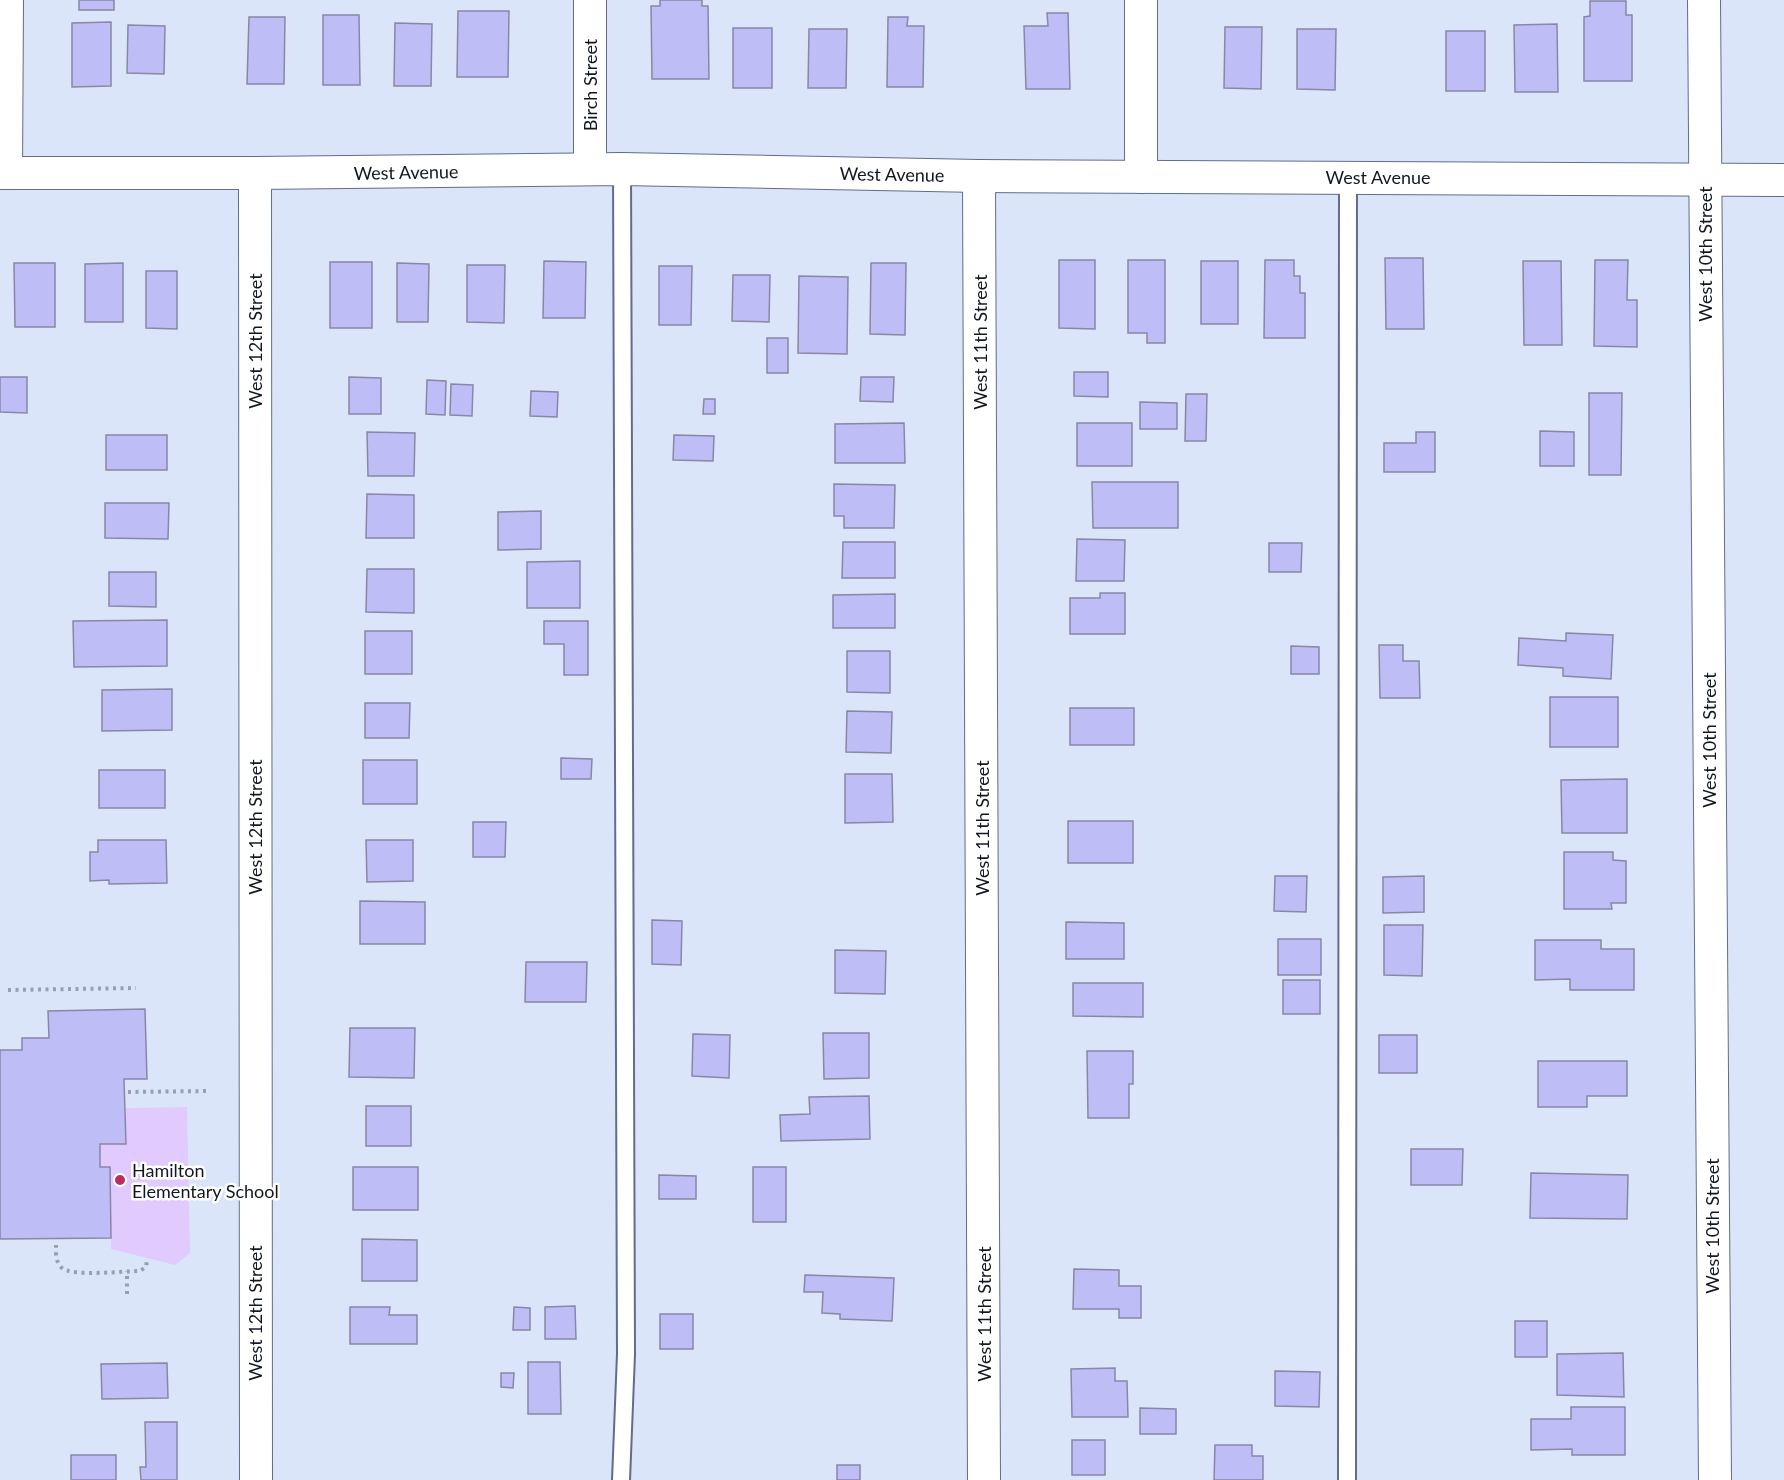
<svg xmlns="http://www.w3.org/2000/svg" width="1784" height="1480" font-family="Lato,sans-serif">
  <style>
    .park { fill: #e1cafe }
    .building { fill: #bebdf6; stroke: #8887a8; stroke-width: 1.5 }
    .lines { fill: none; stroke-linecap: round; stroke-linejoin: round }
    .lane-casing { stroke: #606d8b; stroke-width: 20 }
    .street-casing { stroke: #606d8b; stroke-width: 34 }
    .path { stroke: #97a0b1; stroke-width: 4; stroke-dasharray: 3 4.5; stroke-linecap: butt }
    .lane { stroke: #fff; stroke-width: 16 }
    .street { stroke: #fff; stroke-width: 32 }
    .poi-dot { fill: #bb2d5f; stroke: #fff; stroke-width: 2 }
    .labels { text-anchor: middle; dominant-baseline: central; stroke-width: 5; stroke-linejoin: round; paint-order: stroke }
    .street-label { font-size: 18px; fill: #111722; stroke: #fff }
    .poi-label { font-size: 18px; fill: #111722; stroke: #fff; text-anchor: start }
  </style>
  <rect width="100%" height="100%" fill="#dbe5f9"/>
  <path class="park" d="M187,1107L190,1253L175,1265L111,1249L110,1167H100V1144H126L125,1108Z"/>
  <g class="building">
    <rect x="79" y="0" width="35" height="10"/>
    <path d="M660,0H702V6H708L709,79H652L651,6H660Z"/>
    <path d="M1590,1H1626V15H1632V81H1584V17L1590,16Z"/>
    <path d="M458,11H509L508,77H457Z"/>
    <path d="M1047,13H1068L1070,89H1026L1024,26H1048Z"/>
    <path d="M323,15H359L360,85H323Z"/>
    <path d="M249,17H285L284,84H247Z"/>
    <path d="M888,17H908L907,26H924L923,87H887Z"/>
    <path d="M111,22V86L72,87V23Z"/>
    <path d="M395,23L432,24L431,86H394Z"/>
    <path d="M1557,24L1558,92H1515L1514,25Z"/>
    <path d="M128,25L165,26L164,74L127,73Z"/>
    <path d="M1225,27H1262L1261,89L1224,88Z"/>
    <rect x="733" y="28" width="39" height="60"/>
    <path d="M809,29H847L846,88H808Z"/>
    <path d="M1297,29H1336L1335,90L1297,89Z"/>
    <rect x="1446" y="31" width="39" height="60"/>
    <path d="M1385,258H1423L1424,329H1386Z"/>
    <path d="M1059,260H1095V329L1059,328Z"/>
    <path d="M1128,260H1165V343H1147V333H1128Z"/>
    <path d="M1265,260H1294V276H1300V293H1305V338H1264Z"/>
    <path d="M1595,260H1628L1627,300H1637V347L1594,346Z"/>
    <path d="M544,261L586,262L585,318H543Z"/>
    <rect x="1201" y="261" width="37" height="63"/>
    <path d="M1523,261H1561L1562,345H1524Z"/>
    <rect x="330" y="262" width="42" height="66"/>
    <path d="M14,263H55V327H15Z"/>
    <path d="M123,263V322H85V264Z"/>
    <path d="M397,263L429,264L428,322H397Z"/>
    <path d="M871,263H906L905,335L870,334Z"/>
    <path d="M467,265H505L504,323L467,322Z"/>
    <path d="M659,266H692L691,325H659Z"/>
    <path d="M146,271H177V329L146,328Z"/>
    <path d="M733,275H770L769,322L732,321Z"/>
    <path d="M799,276L848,277L847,354L798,353Z"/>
    <rect x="767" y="338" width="21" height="35"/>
    <path d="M1074,372H1108V397L1074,396Z"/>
    <path d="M0,377H27V413L0,412Z"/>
    <path d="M349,377L381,378V414H349Z"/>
    <path d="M861,377H894L893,402L860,401Z"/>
    <path d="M427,380L446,381L445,415L426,414Z"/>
    <path d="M451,384L473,385L472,416L450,415Z"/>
    <path d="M531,391L558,392L557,417L530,416Z"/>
    <path d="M1589,393H1622L1621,475H1589Z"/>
    <path d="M1186,394H1207L1206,441H1185Z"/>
    <path d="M704,399H715V414H703Z"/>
    <path d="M1140,402L1177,403V429H1140Z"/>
    <path d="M904,423L905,463H835V424Z"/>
    <rect x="1077" y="423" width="55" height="43"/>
    <path d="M1540,431L1574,432V466H1540Z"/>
    <path d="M367,432L415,433L414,476H368Z"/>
    <path d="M1416,432H1435V472H1384V443H1416Z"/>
    <rect x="106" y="435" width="61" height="35"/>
    <path d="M674,435L714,436L713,461L673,460Z"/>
    <path d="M1092,482H1178V528H1093Z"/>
    <path d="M834,484L895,485L894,528H844V516H834Z"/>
    <path d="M367,494L414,495V538H366Z"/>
    <path d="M105,503H169L168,539L105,538Z"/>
    <path d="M541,511V549L498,550V512Z"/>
    <path d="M1077,539L1125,540L1124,581H1076Z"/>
    <path d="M843,542H895V578H842Z"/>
    <path d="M1269,543H1302L1301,572H1269Z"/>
    <path d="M580,561V608H527V562Z"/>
    <path d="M367,569H414V613L366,612Z"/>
    <path d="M109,572H156V607L109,606Z"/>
    <path d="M1100,593H1125V634H1070V598H1100Z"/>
    <path d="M895,594V628H833V595Z"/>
    <path d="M167,620V666L74,667L73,621Z"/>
    <path d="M544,621H588V675H564V644H544Z"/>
    <rect x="365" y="631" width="47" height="43"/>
    <path d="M1566,633L1613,635L1611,679L1563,676V668L1518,665L1519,638L1566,641Z"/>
    <path d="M1379,645H1403V661H1419L1420,698H1380Z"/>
    <path d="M1291,646L1319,647V674H1291Z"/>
    <path d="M847,651H890V693L847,692Z"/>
    <path d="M172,689V730L102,731V690Z"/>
    <rect x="1550" y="697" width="68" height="50"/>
    <path d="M365,703H410L409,738H365Z"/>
    <rect x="1070" y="708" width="64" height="37"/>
    <path d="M847,711L892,712L891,753L846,752Z"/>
    <path d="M561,758L592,759L591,779H561Z"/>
    <rect x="363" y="760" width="54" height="44"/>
    <rect x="99" y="770" width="66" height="38"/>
    <path d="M845,774H892L893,822L845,823Z"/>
    <path d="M1627,779V833H1562L1561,780Z"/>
    <rect x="1068" y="821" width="65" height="42"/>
    <path d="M473,822H506L505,857H473Z"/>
    <path d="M98,840H166L167,883L109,884V880L90,881V852H98Z"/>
    <path d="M366,840H413V881L367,882Z"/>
    <path d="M1564,852H1613V860L1626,861V903H1611L1612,909H1564Z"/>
    <path d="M1275,876H1307L1306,912L1274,911Z"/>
    <path d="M1424,876V912L1383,913V877Z"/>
    <path d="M360,901L425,902V944H360Z"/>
    <path d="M652,920L682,921L681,965L652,964Z"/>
    <path d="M1066,922L1124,923V959H1066Z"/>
    <path d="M1384,925H1423L1422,976L1384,975Z"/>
    <rect x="1278" y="939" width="43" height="36"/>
    <path d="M1535,940H1601V949H1634V990H1570V979L1535,980Z"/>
    <path d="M835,950L886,951L885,994L835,993Z"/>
    <path d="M526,962H587L586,1002H525Z"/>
    <rect x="1283" y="980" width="37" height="34"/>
    <path d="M1073,983H1143V1017L1073,1016Z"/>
    <path d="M145,1009L147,1079H124L126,1144H100V1167H110L111,1238L0,1239V1050H22V1038H49L48,1011Z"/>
    <path d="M350,1028H415L414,1078L349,1077Z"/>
    <path d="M823,1033H869V1078L824,1079Z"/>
    <path d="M693,1034L730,1035L729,1078L692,1076Z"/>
    <rect x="1379" y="1035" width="38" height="38"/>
    <path d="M1087,1051H1133V1084H1129V1118H1088Z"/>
    <path d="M1538,1061H1627V1096H1587V1107H1538Z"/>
    <path d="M869,1096L870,1139L781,1141L780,1115L810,1114L809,1097Z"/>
    <rect x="366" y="1106" width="45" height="40"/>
    <path d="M1411,1149H1463L1462,1185H1411Z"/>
    <rect x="353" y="1167" width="65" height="43"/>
    <rect x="753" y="1167" width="33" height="55"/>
    <path d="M1531,1173L1628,1175L1627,1219L1530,1218Z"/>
    <path d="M659,1175L696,1176V1199H659Z"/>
    <path d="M362,1239L417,1240V1281H362Z"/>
    <path d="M1074,1269L1119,1270V1286H1141V1318H1119V1309H1073Z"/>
    <path d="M805,1275L894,1278L892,1321L840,1319V1314L822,1313L823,1292H804Z"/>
    <path d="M575,1306L576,1339H545V1307Z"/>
    <path d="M350,1307H390L389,1315H417V1344H350Z"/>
    <path d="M514,1307L530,1308V1330H513Z"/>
    <rect x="660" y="1314" width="33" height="35"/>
    <rect x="1515" y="1321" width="32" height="36"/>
    <path d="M1623,1353L1624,1397L1557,1395V1354Z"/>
    <path d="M528,1362H560L561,1414H528Z"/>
    <path d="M167,1363L168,1398L102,1399L101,1364Z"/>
    <path d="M1115,1368V1381H1127L1128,1417H1072L1071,1369Z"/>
    <path d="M1275,1371L1320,1372L1319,1407L1275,1406Z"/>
    <path d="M501,1373H514L513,1388L501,1387Z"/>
    <path d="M1571,1407H1625V1455H1572V1449L1531,1450V1419H1571Z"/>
    <path d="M1140,1408L1176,1409V1434H1140Z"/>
    <path d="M145,1422H177V1480H141L140,1467H146Z"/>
    <rect x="1072" y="1440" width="33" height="35"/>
    <path d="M1215,1445H1252V1456H1263V1480H1214Z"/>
    <rect x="71" y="1455" width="45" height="25"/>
    <rect x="837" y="1465" width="23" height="15"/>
  </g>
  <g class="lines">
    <defs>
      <g id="lane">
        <path d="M621,1480L626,1354L622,169"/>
        <path d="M1347,1480L1348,176"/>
      </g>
      <g id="street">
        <path d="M590,0V169"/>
        <path d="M1141,0V177"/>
        <path d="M1704,0L1715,1480"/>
        <path d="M0,173H255L622,169L979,176L1784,180"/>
        <path d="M6,173L7,0"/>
        <path d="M255,173L256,1480"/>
        <path d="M979,176L984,1480"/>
      </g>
    </defs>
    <use href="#lane" class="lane-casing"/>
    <use href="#street" class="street-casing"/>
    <g class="path">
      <path d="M8,990L136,988"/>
      <path d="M128,1092L209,1091"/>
      <path d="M56,1245C56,1252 55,1262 62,1268C72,1277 125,1271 140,1271L146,1267L147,1260"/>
      <path d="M127,1294V1271"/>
    </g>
    <use href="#lane" class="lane"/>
    <use href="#street" class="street"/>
  </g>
  <circle class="poi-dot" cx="120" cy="1180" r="6"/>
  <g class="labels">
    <g class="street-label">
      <text transform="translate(590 85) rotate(-90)">Birch Street</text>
      <text transform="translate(406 172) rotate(-1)">West Avenue</text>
      <text transform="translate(892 174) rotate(1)">West Avenue</text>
      <text x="1378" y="177">West Avenue</text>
      <text transform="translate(1705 254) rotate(-90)">West 10th Street</text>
      <text transform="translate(255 341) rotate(-90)">West 12th Street</text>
      <text transform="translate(980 342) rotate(-90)">West 11th Street</text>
      <text transform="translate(1709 740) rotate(-90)">West 10th Street</text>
      <text transform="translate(255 827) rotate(-90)">West 12th Street</text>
      <text transform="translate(982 828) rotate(-90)">West 11th Street</text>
      <text transform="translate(1712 1226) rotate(-90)">West 10th Street</text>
      <text transform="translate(255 1313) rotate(-90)">West 12th Street</text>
      <text transform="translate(984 1314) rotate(-90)">West 11th Street</text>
    </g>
    <g class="poi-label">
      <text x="132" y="1170">Hamilton<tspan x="132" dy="21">Elementary School</tspan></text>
    </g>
  </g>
</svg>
